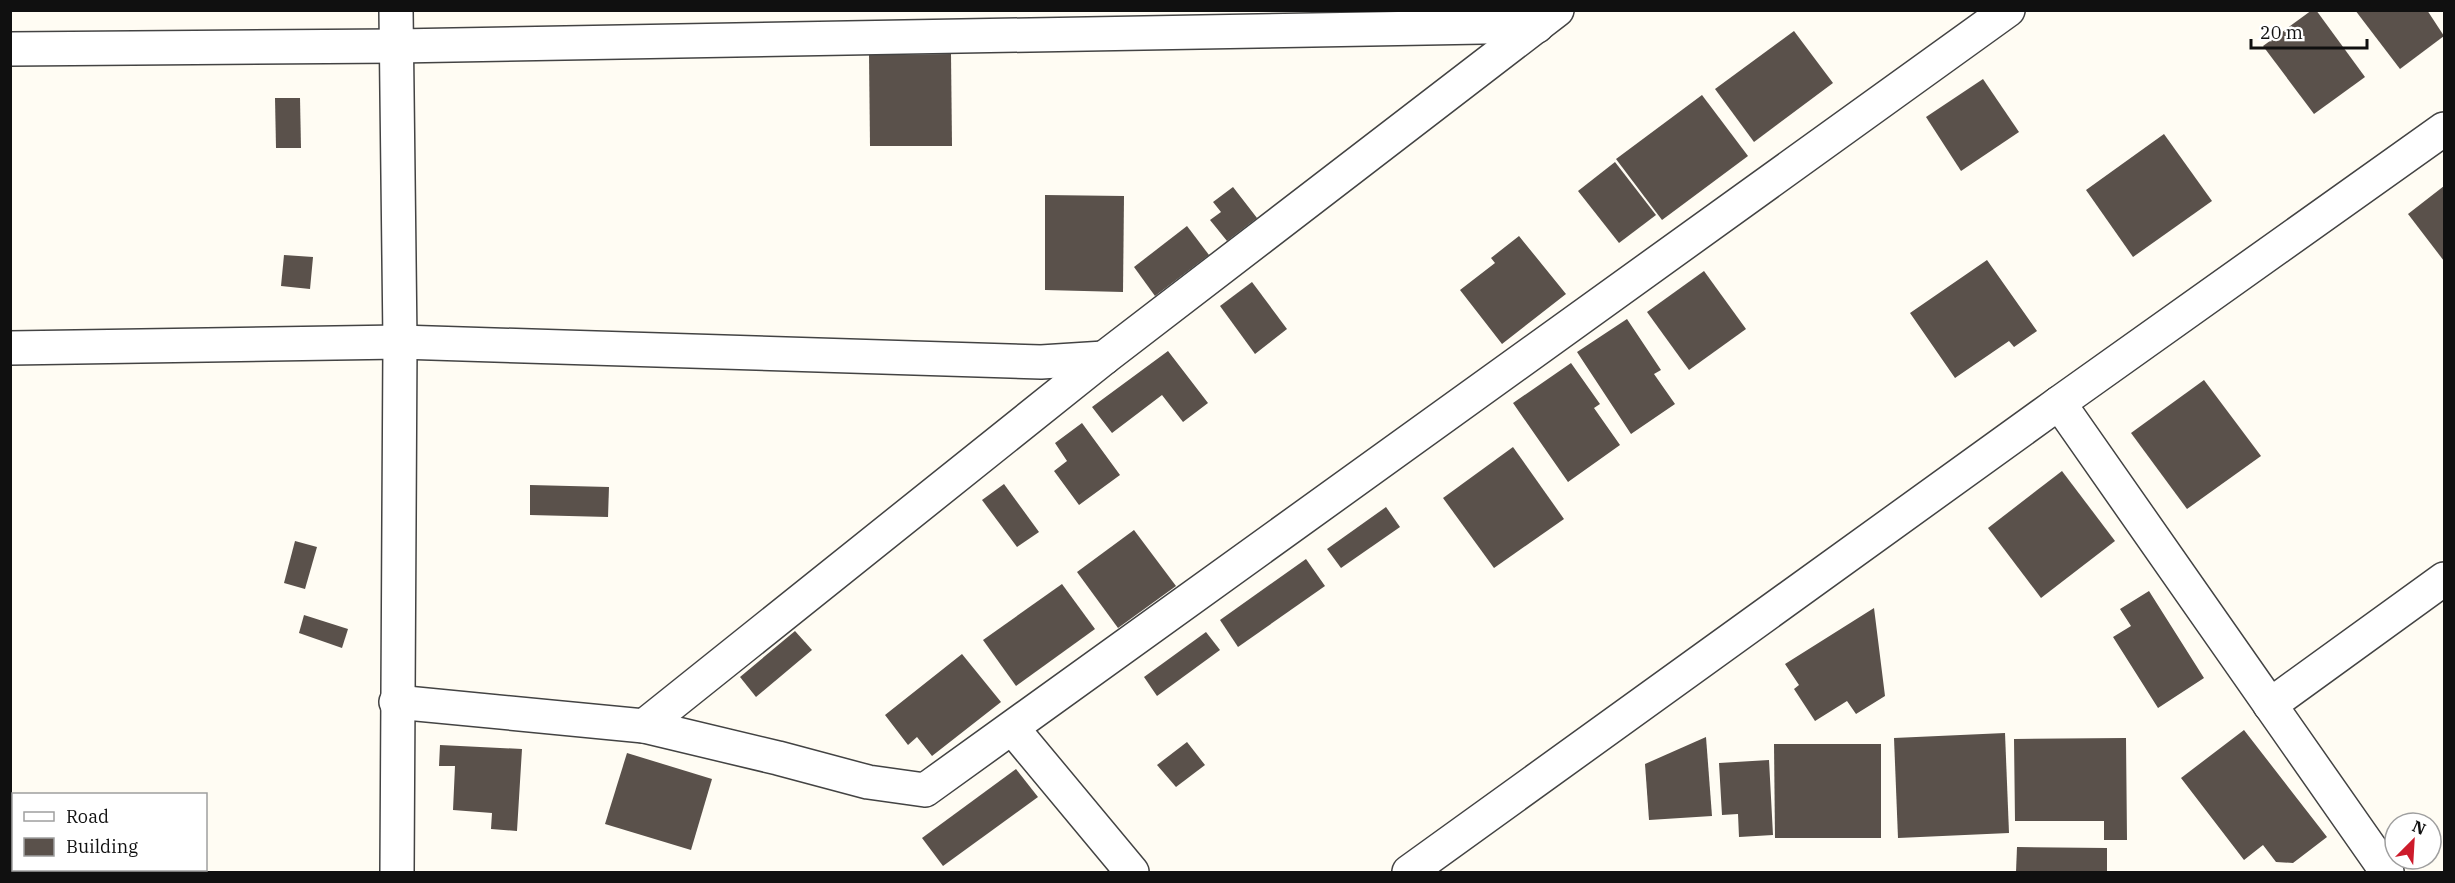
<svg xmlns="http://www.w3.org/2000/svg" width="2455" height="883" font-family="'IBM Plex Serif',serif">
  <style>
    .building { fill: #5a514b }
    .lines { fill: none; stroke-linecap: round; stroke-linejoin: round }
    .street-casing { stroke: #434343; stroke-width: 36 }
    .street { stroke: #fff; stroke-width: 33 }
  </style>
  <rect width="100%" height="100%" fill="#fffcf3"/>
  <g class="building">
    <path d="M2312,10H2316L2365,77L2314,114L2263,46Z"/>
    <path d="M2355,10H2427L2444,36L2400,69Z"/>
    <path d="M1794,31L1833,83L1754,142L1715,89Z"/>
    <path d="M951,54L952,146H870L869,55Z"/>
    <path d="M1983,79L2019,132L1961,171L1926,117Z"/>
    <path d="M1702,95L1748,156L1662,220L1616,159Z"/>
    <path d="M275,98H300L301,148H276Z"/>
    <path d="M2164,134L2212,201L2133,257L2086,190Z"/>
    <path d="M1615,162L1656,215L1619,243L1578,191Z"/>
    <path d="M2444,186V261L2408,214Z"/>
    <path d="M1233,187L1257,218L1227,241L1210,220L1221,212L1213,202Z"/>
    <path d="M1045,195L1124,196L1123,292L1045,290Z"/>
    <path d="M1187,226L1209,255L1155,296L1134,267Z"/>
    <path d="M1519,236L1566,294L1502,344L1460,290L1495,263L1491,258Z"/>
    <path d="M284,255L313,257L310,289L281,286Z"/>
    <path d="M1987,260L2037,331L2014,347L2009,341L1955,378L1910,313Z"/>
    <path d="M1704,271L1746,329L1689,370L1647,312Z"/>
    <path d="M1252,282L1287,329L1255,354L1220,306Z"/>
    <path d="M1627,319L1661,370L1654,374L1675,404L1631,434L1577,352Z"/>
    <path d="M1168,351L1208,403L1183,422L1162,395L1112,433L1092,407Z"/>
    <path d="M1571,363L1600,404L1594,408L1620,445L1568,482L1513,403Z"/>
    <path d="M2204,380L2261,456L2187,509L2131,433Z"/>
    <path d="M1082,423L1120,475L1079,505L1054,471L1067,461L1055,443Z"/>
    <path d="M1513,447L1564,519L1494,568L1443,498Z"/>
    <path d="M2062,471L2115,541L2041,598L1988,528Z"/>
    <path d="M1004,484L1039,532L1017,547L982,500Z"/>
    <path d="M530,485L609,487L608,517L530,515Z"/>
    <path d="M1386,507L1400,527L1341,568L1327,549Z"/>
    <path d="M1134,530L1176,586L1118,628L1077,572Z"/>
    <path d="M295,541L317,547L305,589L284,583Z"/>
    <path d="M1306,559L1325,586L1238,647L1220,620Z"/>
    <path d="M1062,584L1095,629L1016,686L983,640Z"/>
    <path d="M2149,591L2204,678L2158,708L2113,637L2131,626L2120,609Z"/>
    <path d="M1874,608L1885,696L1856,714L1847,701L1815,721L1794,689L1799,685L1785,664Z"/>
    <path d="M304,615L348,629L342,648L299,633Z"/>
    <path d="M795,631L812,650L756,697L740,677Z"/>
    <path d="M1206,632L1220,650L1157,696L1144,677Z"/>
    <path d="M962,654L1001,702L932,756L917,737L908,745L885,715Z"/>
    <path d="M2244,730L2327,837L2293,863L2276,862L2263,845L2244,860L2181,778Z"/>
    <path d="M2005,733L2009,833L1898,838L1894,738Z"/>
    <path d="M1706,737L1712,816L1649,820L1645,764Z"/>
    <path d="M2126,738L2127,840H2104V821H2015L2014,739Z"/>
    <path d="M1187,742L1205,765L1176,787L1157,765Z"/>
    <path d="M1774,744H1881V838H1775Z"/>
    <path d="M440,745L522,749L517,831L491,829L492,813L453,810L455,766H439Z"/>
    <path d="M627,753L712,779L691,850L605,824Z"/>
    <path d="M1769,760L1773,835L1739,837L1738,814L1722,815L1719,763Z"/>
    <path d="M1016,769L1038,797L943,866L922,838Z"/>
    <path d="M2017,847L2107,848V872H2016Z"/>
  </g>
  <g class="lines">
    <defs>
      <g id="street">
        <path d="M396,10L400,342L397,872"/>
        <path d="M10,49L397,46L1537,26"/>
        <path d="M10,348L400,342L1041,362L1104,358"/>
        <path d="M2059,403L2387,872"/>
        <path d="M396,702L644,726L778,758L868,782L925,790L2008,10"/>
        <path d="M2270,705L2444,579"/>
        <path d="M644,726L1104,358L1557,10"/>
        <path d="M1013,729L1132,872"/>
        <path d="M1409,872L2059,403L2444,129"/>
      </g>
    </defs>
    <use href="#street" class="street-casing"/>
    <use href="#street" class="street"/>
  </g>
  <rect width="2455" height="883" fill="none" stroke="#101010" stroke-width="24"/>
  <rect x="12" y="793" width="195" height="78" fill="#ffffff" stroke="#9f9f9f" stroke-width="1.5"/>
  <rect x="24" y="812" width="30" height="9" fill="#ffffff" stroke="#9f9f9f" stroke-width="1.5"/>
  <text x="66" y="823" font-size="18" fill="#101010">Road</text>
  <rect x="24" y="838" width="30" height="18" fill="#5a514b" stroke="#9f9f9f" stroke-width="1.5"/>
  <text x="66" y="853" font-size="18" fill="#101010">Building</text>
  <g transform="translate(2413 841) rotate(24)"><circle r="28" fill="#ffffff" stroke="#9f9f9f" stroke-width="1.5"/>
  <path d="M0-4.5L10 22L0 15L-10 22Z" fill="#cd1b2b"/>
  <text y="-9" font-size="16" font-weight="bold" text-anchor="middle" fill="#101010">N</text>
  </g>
  <path d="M2251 39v9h116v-9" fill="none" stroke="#101010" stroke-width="3"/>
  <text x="2260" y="39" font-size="18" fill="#101010" stroke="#ffffff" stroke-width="4.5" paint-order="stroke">20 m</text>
</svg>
